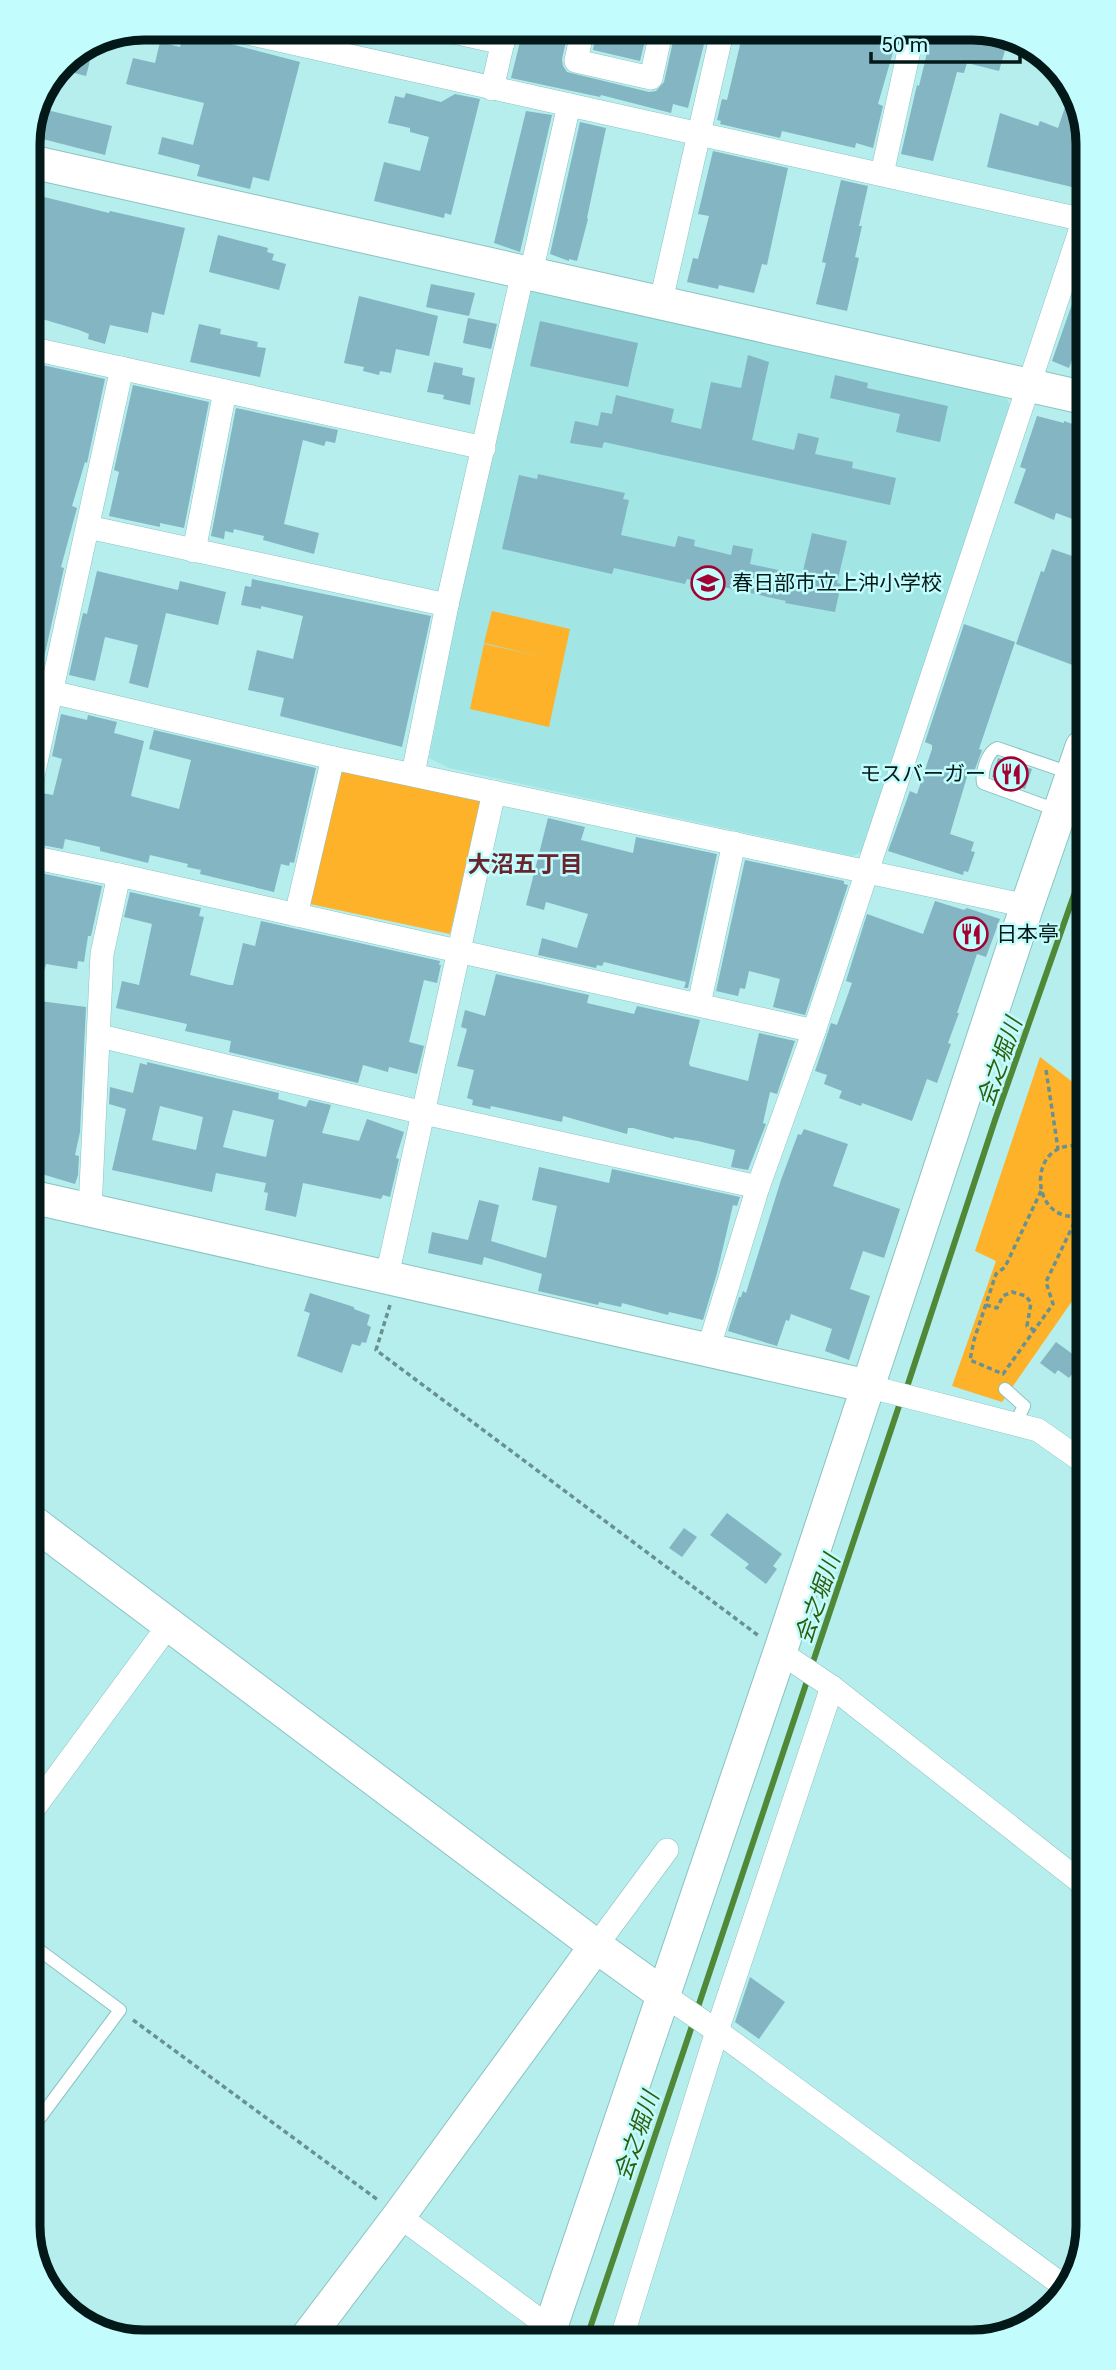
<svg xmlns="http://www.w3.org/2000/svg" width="1116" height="2370" font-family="Roboto,'Noto Sans JP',sans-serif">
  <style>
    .built { fill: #a2e5e5 }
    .green { fill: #fdb22a }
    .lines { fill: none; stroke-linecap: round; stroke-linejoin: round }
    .stream { stroke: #4f8938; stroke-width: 6 }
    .building { fill: #83b5c3; fill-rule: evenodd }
    .lane-casing { stroke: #8bc2c2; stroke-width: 14 }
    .street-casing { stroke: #8bc2c2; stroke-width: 24 }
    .secondary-casing { stroke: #8bc2c2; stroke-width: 35 }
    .path { stroke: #689191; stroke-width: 3.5; stroke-dasharray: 5 3.5; stroke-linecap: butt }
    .lane { stroke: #fff; stroke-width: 12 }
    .street { stroke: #fff; stroke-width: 23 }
    .secondary { stroke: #fff; stroke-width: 33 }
    .labels { text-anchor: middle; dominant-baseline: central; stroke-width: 5; stroke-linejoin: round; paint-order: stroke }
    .poi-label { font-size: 21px; fill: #031818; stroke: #c3fcfc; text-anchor: start }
    .neighbourhood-label { font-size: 23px; font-weight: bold; fill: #6a242d; stroke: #c3fcfc }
    .water-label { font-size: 23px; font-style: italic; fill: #2e5d0d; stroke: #c3fcfc }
    .rim { fill: none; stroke: #031818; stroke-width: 9 }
  </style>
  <rect width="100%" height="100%" fill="#b6eeee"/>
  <path class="built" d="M523,272L1007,399L1011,408L862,852L852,856L449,768L429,758Z"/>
  <g class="green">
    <path d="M492,611L570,629L549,727L470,709L484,644L543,657L484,643Z"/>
    <path d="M338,766L481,799L450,934L310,904Z"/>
    <path d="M1040,1057L1083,1090L1084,1284L1002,1402L952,1386L996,1261L975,1251Z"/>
  </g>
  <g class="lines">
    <g class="stream">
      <path d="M906,1390L995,1120L1082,872"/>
      <path d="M811,1668L901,1400"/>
      <path d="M697,2010L808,1678"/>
      <path d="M587,2337L694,2020"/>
    </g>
  </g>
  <g class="building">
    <path d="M520,28H569L562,59L563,66L567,72L649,92L656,91L664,82L676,28H708L688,108L673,104L671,113L601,95L600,97L511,78L520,42L517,41Z"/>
    <path d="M597,28L611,32L612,28H648L640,61L593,50Z"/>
    <path d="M744,28H777L830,40L833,28H900L878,104L883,106L873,148L856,143L855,148L782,131L780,138L720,124L721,121L717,120L722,99L727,100Z"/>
    <path d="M928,28H943L942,32L1006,47L999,71L967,63L964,73L957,72L933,161L901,154L917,85L919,86L927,53L923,52Z"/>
    <path d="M184,32L300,62L269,181L253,177L250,189L197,176L200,165L158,154L162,137L193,145L204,103L126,84L133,58L155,63L160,42L180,47Z"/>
    <path d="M93,49L86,76L59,69L62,62Z"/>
    <path d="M1071,89L1079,100L1080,153L1072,187L987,167L1000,113L1038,126L1040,121L1058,128Z"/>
    <path d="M406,93L441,102L455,94L480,99L451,215L445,213L444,218L374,201L384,162L420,171L429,137L410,132V128L388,123L395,96L404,98Z"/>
    <path d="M43,109L112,126L105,155L35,137Z"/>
    <path d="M526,111L552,115L520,252L494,243Z"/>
    <path d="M580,122L606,128L587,218L588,219L577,261L569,259V261L550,254Z"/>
    <path d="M713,151L788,168L767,265L762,264L754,293L719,285L718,289L687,282L693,258L698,259L709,216L698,214Z"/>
    <path d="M841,180L868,186L859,226H862L855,257L859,258L847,311L816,304L826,263L822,262Z"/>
    <path d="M28,193L109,213L110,211L185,228L164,315L152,312L148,333L110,325L105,344L88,339L89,334L79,330L29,315Z"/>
    <path d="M218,235L268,248L267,252L274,254L272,260L286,264L279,290L209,272Z"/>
    <path d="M431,284L475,293L469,316L426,307Z"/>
    <path d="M1078,287H1080V363L1072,360L1069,368L1052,361Z"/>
    <path d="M359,296L438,316L429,356L396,349L391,373L380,371L379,375L363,371L364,367L344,363Z"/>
    <path d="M468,318L497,324L491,349L463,343Z"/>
    <path d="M540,321L638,343L628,387L530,366Z"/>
    <path d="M199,324L221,329L220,334L258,342L257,347L266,348L260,377L190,362Z"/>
    <path d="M748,355L769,362L752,440L794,450L798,433L819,438L815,454L853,462L852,468L896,478L890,505L604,442L602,448L570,443L575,421L598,426L601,412L612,414L616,395L674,409L671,422L701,429L711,382L741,388Z"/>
    <path d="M29,362L105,379L87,463L85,462L72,506L77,508L61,567L64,568L42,667L30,664V576L38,541L30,538V460L42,415L29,411Z"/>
    <path d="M434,362L463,368L462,375L475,378L470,405L443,399L444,395L427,392Z"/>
    <path d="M835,375L868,383L867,388L948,406L940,442L896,432L900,414L830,398Z"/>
    <path d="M133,385L209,402L184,528L160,523V527L109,516L119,472L114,470Z"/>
    <path d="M236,408L338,430L335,443L326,441L324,446L303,440L284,524L319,533L314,554L263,540L264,536L234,529L233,533L225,531L224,539L211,536Z"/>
    <path d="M1037,416L1064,423V421L1081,427V522L1056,513L1054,520L1014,503L1026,469L1020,467Z"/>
    <path d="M538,474L625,493L623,499L629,500L621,535L675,547L678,536L695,540L694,546L731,555L733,545L753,549L750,564L802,575L812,533L847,541L837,583L841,584L835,612L785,603L786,601L687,579L685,584L614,568L612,574L502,549L519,475L537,479Z"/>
    <path d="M1052,549L1081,559L1082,658L1078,667L1016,644L1041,571L1044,572Z"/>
    <path d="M97,571L178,590L180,581L226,592L218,625L166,613L148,688L129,683L138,645L105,637L95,681L69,675L83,613L87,614Z"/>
    <path d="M252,579L431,616L402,747L280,716L284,698L248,690L257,650L293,659L303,616L261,606V609L241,605L245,586L251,587Z"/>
    <path d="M964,624L1015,642L979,749L982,750L974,772L969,770L950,834L974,842L971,851L975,852L968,872L964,871L963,875L888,851L910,791L917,794L932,749V745L925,742Z"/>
    <path d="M61,714L87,720L88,715L117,722L114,733L144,741L131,796L179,809L191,760L149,749L154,730L316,768L294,863L290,862L289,866L281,864L274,892L200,874L201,870L187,867L188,864L150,855L148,863L100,851V847L65,839L63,849L31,843V822L34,823L42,793L53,795L62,759L52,756Z"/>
    <path d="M998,758L1032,769L1025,789L992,777Z"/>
    <path d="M548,818L585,827L581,840L633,853L636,837L717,854L688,988H684L686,982L604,962L602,966L597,965L596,968L538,955L542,938L577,948L588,914L546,902L544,910L526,905Z"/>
    <path d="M745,860L844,881V884L848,885L805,1015L773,1007L780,979L749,971L745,989L740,988L738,996L716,991Z"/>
    <path d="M31,871L102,886L91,936H88L84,962L78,961L77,969L46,964L37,997L32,996Z"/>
    <path d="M130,892L201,908L199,916L204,917L190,975L229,985H233L243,943L255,946L261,921L440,961L439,965H441L437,983L424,980L409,1042L424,1046L417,1074L389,1067L388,1072L363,1065L358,1083L229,1052L231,1041L185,1031L187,1024L116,1008L122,981L139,985L152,924L124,917Z"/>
    <path d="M935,901L964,910L967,908L1000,919L986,957L977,954L957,1013H959L948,1043L951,1044L937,1083L927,1079L912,1121L862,1103L861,1106L839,1098L842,1091L824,1084L827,1075L815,1071L831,1023L837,1025L852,983L846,981L867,914L923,934Z"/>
    <path d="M496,974L589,995L587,1003L634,1014L637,1006L700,1020L689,1063L690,1066L748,1081L759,1033L795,1041L777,1094L770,1092L763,1123L766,1124L748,1170L731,1167L735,1150L698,1141L674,1137V1139L633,1128H628L627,1134L563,1116L562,1122L491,1106L490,1109L472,1105L473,1100L467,1098L474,1070L457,1066L467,1029L461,1027L465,1010L485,1016Z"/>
    <path d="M32,1000L86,1007L80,1132L75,1155L79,1156L78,1175L75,1184L32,1171V1155L38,1135L34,1134L35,1130H33L42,1094L32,1092Z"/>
    <path d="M147,1062L279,1093L278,1099L306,1107L309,1100L331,1105L322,1133L359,1141L367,1119L404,1132L396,1158L399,1159L390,1197L383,1195L381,1199L303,1183L296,1217L265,1210L268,1193L264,1192L266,1183L216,1173L212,1192L112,1170L126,1109L109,1104L110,1087L133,1093L140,1063L147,1065ZM160,1106L203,1117L196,1150L152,1140ZM233,1110L274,1120L266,1157L223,1147Z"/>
    <path d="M804,1129L848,1144L833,1186L900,1209L884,1258L863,1251L850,1289L870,1296L849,1360L825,1351L832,1329L791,1314L789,1321L786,1320L777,1346L728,1331L739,1297H741L743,1291L746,1293L781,1180L798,1134L801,1135Z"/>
    <path d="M539,1167L609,1183L612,1169L740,1197L737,1206L733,1205L717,1273L703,1320L669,1312L668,1315L622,1303L621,1307L599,1302L598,1305L538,1291L542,1274L484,1257L482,1265L428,1253L432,1232L468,1240L479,1200L499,1205L491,1241L546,1258L557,1206L532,1200Z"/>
    <path d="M310,1293L354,1307V1309L370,1315L367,1325L371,1327L366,1343L362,1342L360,1346L352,1344L342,1373L297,1356L310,1313L304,1311Z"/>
    <path d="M1056,1342L1082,1361L1069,1378L1058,1370L1055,1374L1040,1363Z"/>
    <path d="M727,1513L782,1554L773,1566L777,1569L766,1584L745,1568L749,1564L710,1535Z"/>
    <path d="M684,1528L697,1537L682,1557L669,1548Z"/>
    <path d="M750,1977L785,2002L759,2039L735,2022Z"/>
  </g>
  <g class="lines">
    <defs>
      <g id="lane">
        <path d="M1059,811L983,783C981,773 987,752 997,748L1073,774"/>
        <path d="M1005,1389L1024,1406L1015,1424"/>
        <path d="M35,1947L120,2010L36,2123"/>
      </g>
      <g id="street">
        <path d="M225,28L1080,219"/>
        <path d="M435,28L503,43"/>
        <path d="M583,28L576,61L651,78L662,28"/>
        <path d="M492,89L506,28"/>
        <path d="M882,174L914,28"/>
        <path d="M531,273L569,105"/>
        <path d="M661,301L723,28"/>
        <path d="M29,348L484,448"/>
        <path d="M88,527L447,605"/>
        <path d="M194,551L225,391"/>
        <path d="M30,687L333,758L1027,906"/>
        <path d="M413,774L447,605L523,272"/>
        <path d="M31,785L122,368"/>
        <path d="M31,857L119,875L814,1031"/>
        <path d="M296,915L333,758"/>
        <path d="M699,1004L734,843"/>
        <path d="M100,1036L424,1113L758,1187"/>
        <path d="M90,1210L102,954L119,875"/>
        <path d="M387,1276L494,792"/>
        <path d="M708,1350L758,1187L814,1031L1080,231"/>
        <path d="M867,1386L1038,1430L1085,1463"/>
        <path d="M780,1652L832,1687L1087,1887"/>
        <path d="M35,1807L168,1626"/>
        <path d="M596,1946L667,1850"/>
        <path d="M664,1995L717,2031L1069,2290"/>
        <path d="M399,2216L549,2327"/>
        <path d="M622,2337L717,2031L832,1687"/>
      </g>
      <g id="secondary">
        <path d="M28,161L1081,397"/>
        <path d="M32,1197L867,1386"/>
        <path d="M34,1523L596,1946L664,1995"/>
        <path d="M547,2338L780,1652L1027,906L1082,747"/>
        <path d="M305,2340L399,2216L596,1946"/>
      </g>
    </defs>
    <use href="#lane" class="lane-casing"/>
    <use href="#street" class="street-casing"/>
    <use href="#secondary" class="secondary-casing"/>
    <g class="path">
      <path d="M1046,1070L1058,1149"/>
      <path d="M1084,1147C1024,1134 1028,1229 1084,1215"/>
      <path d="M1041,1191L1005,1267L996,1274L974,1340L970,1360L1003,1374L1053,1304L1046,1282L1075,1221L1076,1216"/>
      <path d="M390,1305L376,1350L759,1636"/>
      <path d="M986,1305L997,1308L1003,1296L1012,1292L1026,1296L1031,1303L1027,1326L1034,1330"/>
      <path d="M133,2020L378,2200"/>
    </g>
    <use href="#lane" class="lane"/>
    <use href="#street" class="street"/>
    <use href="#secondary" class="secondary"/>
  </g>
  <defs>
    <symbol id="school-ring" viewBox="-11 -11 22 22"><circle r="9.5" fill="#c3fcfc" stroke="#a20231" stroke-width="1.5"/><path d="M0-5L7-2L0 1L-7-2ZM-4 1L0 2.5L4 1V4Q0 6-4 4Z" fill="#a20231"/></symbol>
    <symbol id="restaurant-ring" viewBox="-11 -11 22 22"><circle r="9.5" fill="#c3fcfc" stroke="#a20231" stroke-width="1.5"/><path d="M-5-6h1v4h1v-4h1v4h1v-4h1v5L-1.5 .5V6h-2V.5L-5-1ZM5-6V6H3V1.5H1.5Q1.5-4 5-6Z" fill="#a20231"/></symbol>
  </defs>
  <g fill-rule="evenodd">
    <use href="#school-ring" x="689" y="564" width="38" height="38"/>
    <use href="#restaurant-ring" x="992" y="755" width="38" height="38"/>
    <use href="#restaurant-ring" x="952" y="915" width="38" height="38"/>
  </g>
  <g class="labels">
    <g class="poi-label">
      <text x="732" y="583">春日部市立上沖小学校</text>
      <text x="986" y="774" text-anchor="end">モスバーガー</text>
      <text x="996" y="934">日本亭</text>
    </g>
    <g class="neighbourhood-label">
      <text x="525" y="864">大沼五丁目</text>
    </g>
    <g class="water-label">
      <text transform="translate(1000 1062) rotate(-71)">会之堀川</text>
      <text transform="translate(818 1599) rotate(-71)">会之堀川</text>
      <text transform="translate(637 2136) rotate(-71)">会之堀川</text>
    </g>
  </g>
  <path d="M0 0H1116V2370H0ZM144 40H972A104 104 0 0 1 1076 144V2226A104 104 0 0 1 972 2330H144A104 104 0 0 1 40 2226V144A104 104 0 0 1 144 40Z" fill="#c3fcfc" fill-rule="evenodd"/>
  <path class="rim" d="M144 40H972A104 104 0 0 1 1076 144V2226A104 104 0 0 1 972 2330H144A104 104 0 0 1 40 2226V144A104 104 0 0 1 144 40Z"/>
  <path d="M871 52v10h149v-10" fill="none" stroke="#031818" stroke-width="3.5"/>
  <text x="881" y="52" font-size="21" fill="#031818" stroke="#c3fcfc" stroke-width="5" paint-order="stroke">50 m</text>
</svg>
